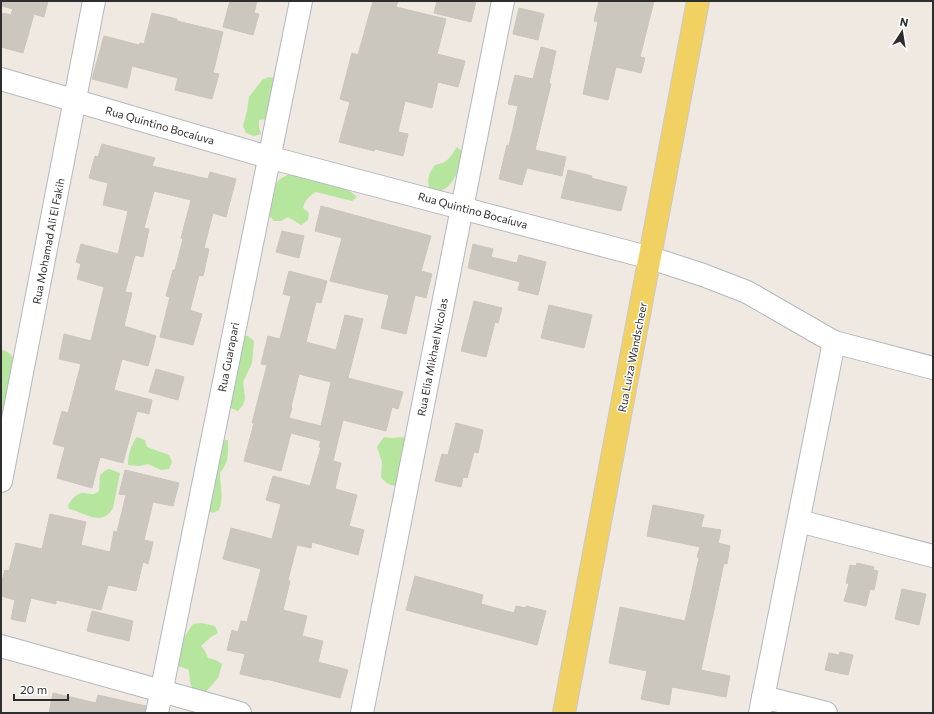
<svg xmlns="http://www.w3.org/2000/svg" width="934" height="714" font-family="Commissioner,sans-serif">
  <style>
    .green { fill: #b6e59e }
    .building { fill: #cbc7bf; stroke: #cbc5ba; fill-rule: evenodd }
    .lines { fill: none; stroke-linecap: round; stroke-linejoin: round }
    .minor-casing { stroke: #b4b7c1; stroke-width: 24 }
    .major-casing { stroke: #c9c9c9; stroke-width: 24 }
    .minor { stroke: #fff; stroke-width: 22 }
    .major { stroke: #f2d163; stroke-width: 22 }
    .labels { text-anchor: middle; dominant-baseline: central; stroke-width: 3; stroke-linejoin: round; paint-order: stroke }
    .street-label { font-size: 11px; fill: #2e2e2e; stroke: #fff }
  </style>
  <rect width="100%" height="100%" fill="#efe9e1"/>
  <g class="green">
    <path d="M269,77L276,78L267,119L259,120V127L261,134L254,136L246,133L243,126L247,111L249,97L262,80Z"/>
    <path d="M457,147L463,152C460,169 450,200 429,188C427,177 429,173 435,165C448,163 450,157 457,147Z"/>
    <path d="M292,174L344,189L351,192L357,197L352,201L316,192C309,196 305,200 303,208L309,213L308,220L301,225L288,217L281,221H274L269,215C271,196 270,179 292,174Z"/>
    <path d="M241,335L248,336L254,341L252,363L243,382L245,398L243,405L238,411L231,408L227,386Z"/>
    <path d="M2,350C10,352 13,356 16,364L1,424Z"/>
    <path d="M137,437L145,440L147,447L169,455L172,462L169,469L161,470L148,464L140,466L128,465C128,454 131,445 137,437Z"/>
    <path d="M384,437L391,438L406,437L400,485C391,487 387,484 381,477L382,462L377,447Z"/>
    <path d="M228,440C228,455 229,461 220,473C220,487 224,496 219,510L213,513L206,510L220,441Z"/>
    <path d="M109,469L120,473L113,508C101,528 85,512 69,509L68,505C83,482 89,501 99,491L100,475L106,470Z"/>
    <path d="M201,623L215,626L218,633L211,637L201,646L205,651L208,658L216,660L222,664L218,678L203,695C189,689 190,683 189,670L182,667L174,666L175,645L185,636L193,624Z"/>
  </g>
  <g class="building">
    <path d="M2,1H48L44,17L34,14L23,53L1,47V22L3,13L11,15L13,9L2,6Z"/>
    <path d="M230,1H257L254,13L259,14L253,35L223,27Z"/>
    <path d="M373,1H398L396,7L446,19L437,54L465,61L458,87L438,82L432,108L405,101L398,132L408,134L403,156L375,149L374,151L339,142L350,102L340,99L352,53L358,55Z"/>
    <path d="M437,1H476L471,22L434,13Z"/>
    <path d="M599,1H654L640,57L645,58L641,73L616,67L608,100L583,94L598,22L594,21Z"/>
    <path d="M519,8L544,14L538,40L513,34Z"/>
    <path d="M152,13L177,19V21L223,32L213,73L219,74L212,99L175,90L178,78L132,66L127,88L92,79L104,36L139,45L140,43L144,44Z"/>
    <path d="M541,47L556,51L549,83L551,84L535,150L566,157L562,176L527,168L522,185L499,179L507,145L509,146L518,106L508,104L515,75L533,79Z"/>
    <path d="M102,144L155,158L152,166L208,179L210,172L236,179L226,217L213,213L204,248L209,249L203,276L199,275L190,310L202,314L193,345L160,337L170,297L166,296L173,270H175L183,239L181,238L191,200L154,191L144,228L149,229L143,257L135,255L125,292L132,293L124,326L156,336L148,366L122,359L114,390L152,400L149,414L137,411L123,463L100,457L92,488L57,478L65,447L53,444L62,411L68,413L81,364L59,359L64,334L91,341L104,287L77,279L81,264L76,262L81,244L118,254L128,211L103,205L108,183L89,178L95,156L98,157Z"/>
    <path d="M568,170L592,176L591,178L627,187L621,211L561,198Z"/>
    <path d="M321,206L431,236L421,271L432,274L426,298L415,295L406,334L381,328L389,295L330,281L342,238L315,231Z"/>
    <path d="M282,231L304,236L299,258L276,252Z"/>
    <path d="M473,244L493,249L491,257L517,263L519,255L546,262L538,295L518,290L520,282L468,268Z"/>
    <path d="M289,271L327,281L321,303L316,302L306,342L336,350L345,315L363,319L348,378L403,392L398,409L392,407L386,431L343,420L333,461L341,463L335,489L357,495L349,526L364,530L358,555L312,542L311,548L297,545L288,580L290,581L283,610L307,616L302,636L323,641L318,662L348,670L340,698L266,679V680L240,674L245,654L227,650L232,630L238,632L241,621L247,622L261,569L223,559L231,528L272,539L281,504L266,500L273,476L310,486L321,447H319L321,441L291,433L281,471L244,461L254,423H252L267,365L261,364L268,336L280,339L291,296L283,294ZM299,374L331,382L321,426L289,418L292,408L291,407Z"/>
    <path d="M474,301L502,308L498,323L495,322L486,357L461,351Z"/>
    <path d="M549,305L592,315L584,348L541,338Z"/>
    <path d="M156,369L184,377L178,400L149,392Z"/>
    <path d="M456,423L483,430L478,453L474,452L467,478L463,477L461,487L435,481L442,454L448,455Z"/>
    <path d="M125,470L179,483L173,506L153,502L144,540L153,542L148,564L143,562L136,591L108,585L101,610L56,600V604L31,598L25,622L11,619L15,600L1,596V585L5,570L9,571L16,543L42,549L50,514L86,522L81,545L110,552L114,531L117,532L126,495L119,494Z"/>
    <path d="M653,505L704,515L701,527L721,530L718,543L730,546L727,564L724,563L701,670L730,676L726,697L672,687L669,705L641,699L647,671L609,663L620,607L685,621L699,558L697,557L700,547L647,536Z"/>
    <path d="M857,563L874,567L873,570L878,571L874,590L870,589L866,606L844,601L849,584L846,583L850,565L856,566Z"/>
    <path d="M415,576L483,595L481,604L514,613L516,606L526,608V606L546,611L537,645L406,610Z"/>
    <path d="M902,589L926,594L919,625L895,619Z"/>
    <path d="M92,611L133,621L129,641L87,631Z"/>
    <path d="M840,652L853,655L848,675L825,670L829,653L839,655Z"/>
    <path d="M53,693L96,703L98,695L146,706L145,713H49Z"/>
  </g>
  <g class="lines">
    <defs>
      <g id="minor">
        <path d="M1,79L268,157L651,258L703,275L747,292L834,342L933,368"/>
        <path d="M1,481L94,1"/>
        <path d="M799,521L933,556"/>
        <path d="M1,646L240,713"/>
        <path d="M763,697L826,713"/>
        <path d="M157,713L301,1"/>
        <path d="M362,713L503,1"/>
        <path d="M760,713L834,342"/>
      </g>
      <path id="major" d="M564,713L698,1"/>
    </defs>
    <use href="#minor" class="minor-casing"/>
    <use href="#major" class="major-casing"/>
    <use href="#minor" class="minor"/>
    <use href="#major" class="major"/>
  </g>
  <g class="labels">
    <g class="street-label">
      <text transform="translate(160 125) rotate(16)">Rua Quintino Bocaíuva</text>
      <text transform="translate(473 210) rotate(15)">Rua Quintino Bocaíuva</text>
      <text transform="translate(48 241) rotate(-79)">Rua Mohamad Ali El Fakih</text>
      <text transform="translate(228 357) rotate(-79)">Rua Guarapari</text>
      <text transform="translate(432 357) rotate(-79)">Rua Elia Mikhael Nicolas</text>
      <text transform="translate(632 357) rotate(-79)">Rua Luiza Wandscheer</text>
    </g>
  </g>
  <rect width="934" height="714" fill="none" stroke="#2e2e2e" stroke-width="4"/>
  <g transform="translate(902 32) rotate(12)" stroke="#ffffff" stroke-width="3" paint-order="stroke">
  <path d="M0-3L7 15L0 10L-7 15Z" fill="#2e2e2e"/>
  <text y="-6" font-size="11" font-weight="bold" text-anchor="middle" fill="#2e2e2e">N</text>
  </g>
  <path d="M14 694v6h54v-6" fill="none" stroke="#2e2e2e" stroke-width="2"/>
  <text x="20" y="694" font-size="12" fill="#2e2e2e" stroke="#ffffff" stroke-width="3" paint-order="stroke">20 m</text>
</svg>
